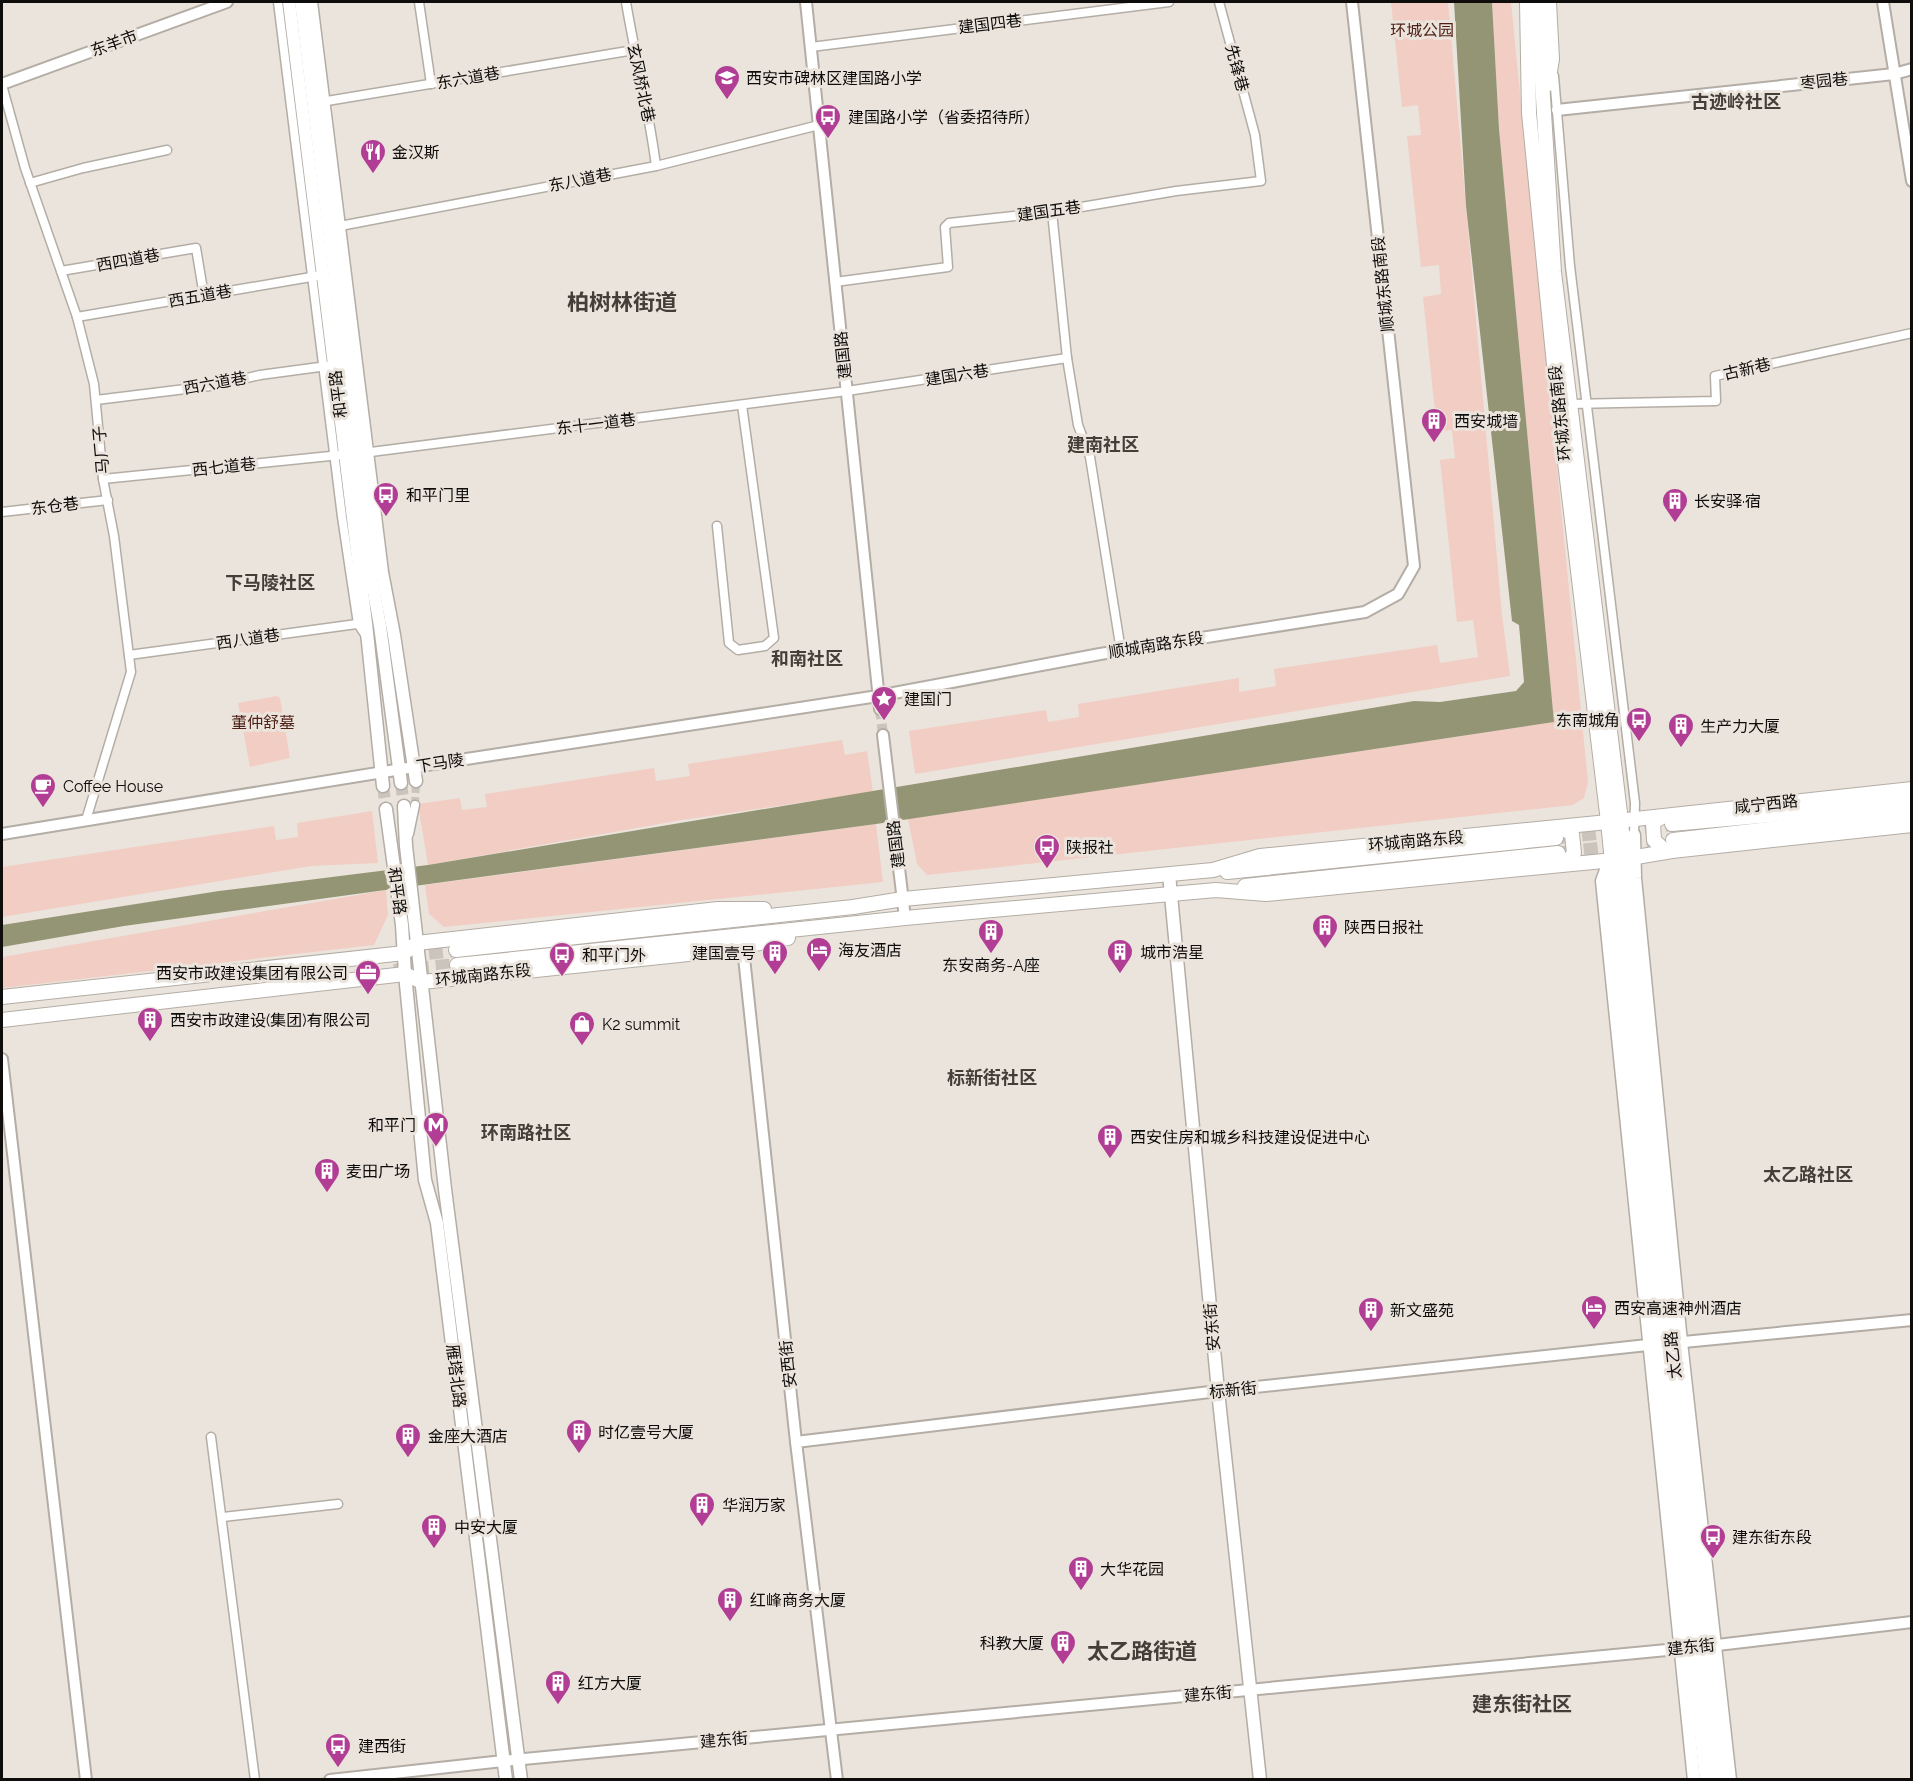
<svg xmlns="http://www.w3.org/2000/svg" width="1913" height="1781" font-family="Raleway,'Noto Sans SC',sans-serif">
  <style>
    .green { fill: #f1cdc4 }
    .water { fill: #949575 }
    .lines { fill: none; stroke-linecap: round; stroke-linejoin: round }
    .minor-tunnel { stroke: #cac4bd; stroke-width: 8; stroke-dasharray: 8 4; stroke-linecap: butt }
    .tertiary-tunnel { stroke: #cac4bd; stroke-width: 10; stroke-dasharray: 10 5; stroke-linecap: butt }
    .secondary-tunnel { stroke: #cac4bd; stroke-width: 12; stroke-dasharray: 12 6; stroke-linecap: butt }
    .primary-tunnel { stroke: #cac4bd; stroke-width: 14; stroke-dasharray: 14 7; stroke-linecap: butt }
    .minor-casing { stroke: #b3ada5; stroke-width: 11 }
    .tertiary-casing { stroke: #b3ada5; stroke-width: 14 }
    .secondary-casing { stroke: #b3ada5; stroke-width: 15 }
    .primary-casing { stroke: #b3ada5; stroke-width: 16 }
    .minor { stroke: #fff; stroke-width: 8 }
    .tertiary { stroke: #fff; stroke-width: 10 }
    .secondary { stroke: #fff; stroke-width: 12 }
    .primary { stroke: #fff; stroke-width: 14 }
    .labels { text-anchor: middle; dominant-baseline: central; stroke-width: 6; stroke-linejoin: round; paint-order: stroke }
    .street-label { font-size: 16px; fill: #0f0d0b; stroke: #ebe4dc }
    .park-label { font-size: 16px; fill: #502116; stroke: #ebe4dc }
    .poi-label { font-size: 16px; fill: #0f0d0b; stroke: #ebe4dc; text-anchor: start }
    .neighbourhood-label { font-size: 18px; font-weight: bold; fill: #443e38; stroke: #ebe4dc }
    .quarter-label { font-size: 20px; font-weight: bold; fill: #443e38; stroke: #ebe4dc }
    .district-label { font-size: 22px; font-weight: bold; fill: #443e38; stroke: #ebe4dc }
  </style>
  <rect width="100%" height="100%" fill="#ebe4dc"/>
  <g class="green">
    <path d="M1391,2H1448L1502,615L1510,676L915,774L909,731L1046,710L1048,722L1079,717L1078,704L1239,678V692L1276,686L1274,669L1437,645L1440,663L1478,657L1473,620L1457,622L1440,460L1455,458L1452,430L1437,431L1423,297L1441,294L1439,265L1421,267L1407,136L1421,135L1418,105L1402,107Z"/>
    <path d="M1492,2H1511L1588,782L1584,798L1573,805L927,875L917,864L908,819L1554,722L1499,129Z"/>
    <path d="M277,696L280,698L290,758L250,767L238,703Z"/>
    <path d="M842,740L845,755L867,751L873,792L682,820L428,865L418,804L460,798L462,810L487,807L485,794L654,768L656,781L690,776L688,764Z"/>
    <path d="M372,811L378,863L311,866L2,917V867L274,826L276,840L298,837L297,823Z"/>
    <path d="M876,824L883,882L444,927L429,914L425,885Z"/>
    <path d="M386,890L388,915L374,945L2,988V957Z"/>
  </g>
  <path class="water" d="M1454,2H1492L1499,129L1554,722L876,824L451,881L124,926L2,947V925L219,891L428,865L1414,701L1440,702L1516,691L1524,682L1519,625L1512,621L1466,206Z"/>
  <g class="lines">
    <path class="minor-tunnel" d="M415,805L416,781"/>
    <path class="tertiary-tunnel" d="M880,709L883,735"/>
    <g class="secondary-tunnel">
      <path d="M401,783L404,806"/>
      <path d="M383,786L386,809"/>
    </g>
    <g class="primary-tunnel">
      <path d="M1561,837L1672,824"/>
      <path d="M1563,853L1673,840"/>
      <path d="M408,955L456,950"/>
      <path d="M394,971L457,965"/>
    </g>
    <defs>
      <g id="minor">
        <path d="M278,2L342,517L358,624L366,636"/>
        <path d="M419,2L431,84"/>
        <path d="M626,2C635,57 649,110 656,166"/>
        <path d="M811,47L1169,2"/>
        <path d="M1554,76L1570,266L1635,803L1634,835"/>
        <path d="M2,85L25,168L77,317L94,384L103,479L114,536L131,672L86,820"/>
        <path d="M321,102L634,50"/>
        <path d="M30,183L83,168L167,150"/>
        <path d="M1052,212L1067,358L1078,425L1090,457L1121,651"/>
        <path d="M340,226L656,166L819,125"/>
        <path d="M61,271L196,248L204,296"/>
        <path d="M835,282L948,267L945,227L949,223L1052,212L1176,191L1261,181L1255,135L1219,2"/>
        <path d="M77,317L317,276"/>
        <path d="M96,400L218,385L260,375L327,366"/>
        <path d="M1570,404L1716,401L1715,376L1912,333"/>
        <path d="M363,453L847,391L1067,358"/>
        <path d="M103,479L350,454"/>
        <path d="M2,512L108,500"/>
        <path d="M717,526L729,643L738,650L765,646L774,638L742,405"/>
        <path d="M129,655L364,623"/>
        <path d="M409,834L415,805"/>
        <path d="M211,1437L255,1780"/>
        <path d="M223,1517L338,1504"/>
      </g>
      <g id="tertiary">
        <path d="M806,2L880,709"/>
        <path d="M1883,2L1912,181"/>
        <path d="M2,84L227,2"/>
        <path d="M1557,110L1894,74L1912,69"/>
        <path d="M883,735L905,918"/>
        <path d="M2,834L414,767L878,696L1100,654L1365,612L1398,594L1414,566L1352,2"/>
        <path d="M743,948L796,1442L837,1780"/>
        <path d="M2,1059L86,1780"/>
        <path d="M1673,1343L1912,1320"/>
        <path d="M796,1442L1218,1391L1657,1344"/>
        <path d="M1709,1646L1912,1622"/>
        <path d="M330,1780L503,1761L1688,1648"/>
      </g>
      <g id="secondary">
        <path d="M289,2L366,623L383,786"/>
        <path d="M301,2L372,581L380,626L401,783"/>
        <path d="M311,2L382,572L394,635L416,781"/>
        <path d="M404,806L406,846L445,1189L521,1780"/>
        <path d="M386,809L402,925L405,974L425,1180L437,1223L506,1780"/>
        <path d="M1634,835L1635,878L1681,1342L1730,1780"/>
        <path d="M1610,859L1602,881L1694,1780"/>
        <path d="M1169,874L1218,1391L1260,1780"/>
      </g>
      <g id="primary">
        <path d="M1527,2L1529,113L1557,395L1608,822L1673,1474L1707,1780"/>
        <path d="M1537,2L1554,272L1621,821L1671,1343L1718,1780"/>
        <path d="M1548,84L1552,59L1549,2"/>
        <path d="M1664,816L1653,822L1654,840L1663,849L1672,851"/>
        <path d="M1672,824L1912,802"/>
        <path d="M1561,827L1572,834L1574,853L1566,863"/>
        <path d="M1673,840L1912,813"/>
        <path d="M1227,872L1556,838"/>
        <path d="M1245,886L1558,853"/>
        <path d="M456,950L853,907L903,899L1213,870L1260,856L1608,822L1912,789"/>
        <path d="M457,965L905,918L1171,894L1216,890L1266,894L1624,859L1672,851L1912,825"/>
        <path d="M2,997L404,953L417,943L718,909H764"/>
        <path d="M2,1020L405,974L422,982L717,951L788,938"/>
      </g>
    </defs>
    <use href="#minor" class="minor-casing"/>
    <use href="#tertiary" class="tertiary-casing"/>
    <use href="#secondary" class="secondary-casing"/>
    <use href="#primary" class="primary-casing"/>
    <use href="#minor" class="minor"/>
    <use href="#tertiary" class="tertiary"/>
    <use href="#secondary" class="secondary"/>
    <use href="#primary" class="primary"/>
  </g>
  <defs>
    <symbol id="school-pin" viewBox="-11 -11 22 30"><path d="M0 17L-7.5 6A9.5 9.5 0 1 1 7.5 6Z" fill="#b23d95" stroke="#ebe4dc"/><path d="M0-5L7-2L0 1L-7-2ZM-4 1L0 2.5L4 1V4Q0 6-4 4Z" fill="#fff"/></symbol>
    <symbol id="bus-pin" viewBox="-11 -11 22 30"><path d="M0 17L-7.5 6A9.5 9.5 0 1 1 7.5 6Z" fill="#b23d95" stroke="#ebe4dc"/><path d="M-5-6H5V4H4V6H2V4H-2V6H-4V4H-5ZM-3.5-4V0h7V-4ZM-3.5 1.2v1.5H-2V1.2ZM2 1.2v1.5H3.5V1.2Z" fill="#fff"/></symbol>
    <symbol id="restaurant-pin" viewBox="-11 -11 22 30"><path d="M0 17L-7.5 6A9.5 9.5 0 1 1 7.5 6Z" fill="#b23d95" stroke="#ebe4dc"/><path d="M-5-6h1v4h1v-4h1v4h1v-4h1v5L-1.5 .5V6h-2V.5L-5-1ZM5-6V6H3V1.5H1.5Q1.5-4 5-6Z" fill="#fff"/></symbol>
    <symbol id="building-pin" viewBox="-11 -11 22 30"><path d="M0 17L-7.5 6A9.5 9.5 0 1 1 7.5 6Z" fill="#b23d95" stroke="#ebe4dc"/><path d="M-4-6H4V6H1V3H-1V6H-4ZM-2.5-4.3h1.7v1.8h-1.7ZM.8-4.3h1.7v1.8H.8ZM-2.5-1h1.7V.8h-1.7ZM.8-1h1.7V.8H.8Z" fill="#fff"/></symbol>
    <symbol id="sight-pin" viewBox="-11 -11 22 30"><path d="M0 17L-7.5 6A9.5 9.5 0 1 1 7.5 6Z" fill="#b23d95" stroke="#ebe4dc"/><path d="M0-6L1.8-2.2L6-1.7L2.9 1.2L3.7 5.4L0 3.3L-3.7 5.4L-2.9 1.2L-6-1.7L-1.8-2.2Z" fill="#fff"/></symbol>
    <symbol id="cafe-pin" viewBox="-11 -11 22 30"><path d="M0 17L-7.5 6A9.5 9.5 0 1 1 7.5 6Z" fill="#b23d95" stroke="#ebe4dc"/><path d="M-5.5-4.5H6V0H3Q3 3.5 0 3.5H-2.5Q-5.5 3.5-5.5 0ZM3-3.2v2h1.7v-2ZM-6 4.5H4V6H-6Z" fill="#fff"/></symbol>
    <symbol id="hotel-pin" viewBox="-11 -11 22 30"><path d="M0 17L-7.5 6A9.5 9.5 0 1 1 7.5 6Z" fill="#b23d95" stroke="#ebe4dc"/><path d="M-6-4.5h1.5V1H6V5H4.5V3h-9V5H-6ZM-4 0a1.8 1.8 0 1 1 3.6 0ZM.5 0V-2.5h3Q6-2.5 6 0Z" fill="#fff"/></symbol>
    <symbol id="office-pin" viewBox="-11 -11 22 30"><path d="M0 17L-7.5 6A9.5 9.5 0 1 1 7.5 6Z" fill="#b23d95" stroke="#ebe4dc"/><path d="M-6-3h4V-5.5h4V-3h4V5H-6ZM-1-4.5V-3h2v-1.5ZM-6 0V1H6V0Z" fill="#fff"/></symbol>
    <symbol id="shop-pin" viewBox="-11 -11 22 30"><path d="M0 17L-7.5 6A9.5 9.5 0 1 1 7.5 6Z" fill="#b23d95" stroke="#ebe4dc"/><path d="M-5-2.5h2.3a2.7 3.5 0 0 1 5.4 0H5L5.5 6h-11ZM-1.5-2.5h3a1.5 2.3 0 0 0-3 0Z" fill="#fff"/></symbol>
    <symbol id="metro-pin" viewBox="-11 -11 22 30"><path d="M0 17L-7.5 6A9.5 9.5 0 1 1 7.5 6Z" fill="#b23d95" stroke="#ebe4dc"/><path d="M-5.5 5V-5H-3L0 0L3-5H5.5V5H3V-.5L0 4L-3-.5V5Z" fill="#fff"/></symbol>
  </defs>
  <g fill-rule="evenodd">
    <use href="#school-pin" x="712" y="63" width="30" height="40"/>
    <use href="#bus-pin" x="813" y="102" width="30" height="40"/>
    <use href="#restaurant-pin" x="358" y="137" width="30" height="40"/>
    <use href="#building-pin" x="1419" y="406" width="30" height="40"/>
    <use href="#bus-pin" x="371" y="480" width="30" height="40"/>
    <use href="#building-pin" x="1660" y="486" width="30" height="40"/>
    <use href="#sight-pin" x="869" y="684" width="30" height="40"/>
    <use href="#bus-pin" x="1624" y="705" width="30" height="40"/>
    <use href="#building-pin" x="1666" y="711" width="30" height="40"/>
    <use href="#cafe-pin" x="28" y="771" width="30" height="40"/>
    <use href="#bus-pin" x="1032" y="832" width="30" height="40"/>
    <use href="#building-pin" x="1310" y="912" width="30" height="40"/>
    <use href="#building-pin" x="976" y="917" width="30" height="40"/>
    <use href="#hotel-pin" x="804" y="935" width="30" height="40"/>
    <use href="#building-pin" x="1105" y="937" width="30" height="40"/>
    <use href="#building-pin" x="760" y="938" width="30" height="40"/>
    <use href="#bus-pin" x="547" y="940" width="30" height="40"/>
    <use href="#office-pin" x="353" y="958" width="30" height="40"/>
    <use href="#building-pin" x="135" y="1005" width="30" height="40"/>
    <use href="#shop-pin" x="567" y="1009" width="30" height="40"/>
    <use href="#metro-pin" x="421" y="1110" width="30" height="40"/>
    <use href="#building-pin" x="1095" y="1122" width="30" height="40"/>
    <use href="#building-pin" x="312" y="1156" width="30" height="40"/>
    <use href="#hotel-pin" x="1579" y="1293" width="30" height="40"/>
    <use href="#building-pin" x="1356" y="1295" width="30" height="40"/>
    <use href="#building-pin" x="564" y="1417" width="30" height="40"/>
    <use href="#building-pin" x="393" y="1421" width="30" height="40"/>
    <use href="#building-pin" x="687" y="1490" width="30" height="40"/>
    <use href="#building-pin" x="419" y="1512" width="30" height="40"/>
    <use href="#bus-pin" x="1698" y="1522" width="30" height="40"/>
    <use href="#building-pin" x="1066" y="1554" width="30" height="40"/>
    <use href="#building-pin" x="715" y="1585" width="30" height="40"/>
    <use href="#building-pin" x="1048" y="1628" width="30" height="40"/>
    <use href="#building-pin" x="543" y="1668" width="30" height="40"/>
    <use href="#bus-pin" x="323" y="1731" width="30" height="40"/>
  </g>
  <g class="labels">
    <g class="street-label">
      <text transform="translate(990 24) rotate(-7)">建国四巷</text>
      <text transform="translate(114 43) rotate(-20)">东羊市</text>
      <text transform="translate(1237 68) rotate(75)">先锋巷</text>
      <text transform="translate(468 78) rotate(-10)">东六道巷</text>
      <text transform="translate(1824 81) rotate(-6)">枣园巷</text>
      <text transform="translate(641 83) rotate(78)">玄风桥北巷</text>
      <text transform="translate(580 180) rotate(-11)">东八道巷</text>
      <text transform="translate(1049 211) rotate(-8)">建国五巷</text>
      <text transform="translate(128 260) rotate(-10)">西四道巷</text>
      <text transform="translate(1383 284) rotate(-96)">顺城东路南段</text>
      <text transform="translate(200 296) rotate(-10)">西五道巷</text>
      <text transform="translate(843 355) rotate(-96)">建国路</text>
      <text transform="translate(1747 369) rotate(-13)">古新巷</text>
      <text transform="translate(957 375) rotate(-9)">建国六巷</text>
      <text transform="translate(215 383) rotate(-10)">西六道巷</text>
      <text transform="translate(338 394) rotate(-97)">和平路</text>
      <text transform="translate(1560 413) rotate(-96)">环城东路南段</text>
      <text transform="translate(596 424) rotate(-7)">东十一道巷</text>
      <text transform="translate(101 450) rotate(-95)">马厂子</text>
      <text transform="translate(224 467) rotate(-6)">西七道巷</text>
      <text transform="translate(55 506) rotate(-7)">东仓巷</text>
      <text transform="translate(248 639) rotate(-8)">西八道巷</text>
      <text transform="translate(1156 645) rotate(-9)">顺城南路东段</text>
      <text transform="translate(440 763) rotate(-9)">下马陵</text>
      <text transform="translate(1766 804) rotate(-6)">咸宁西路</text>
      <text transform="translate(1416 841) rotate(-5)">环城南路东段</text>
      <text transform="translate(896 844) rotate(-97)">建国路</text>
      <text transform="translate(397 891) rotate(82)">和平路</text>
      <text transform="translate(483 975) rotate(-6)">环城南路东段</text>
      <text transform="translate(1212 1327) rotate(-95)">安东街</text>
      <text transform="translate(1673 1355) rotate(-96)">太乙路</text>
      <text transform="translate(788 1364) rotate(-96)">安西街</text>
      <text transform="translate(456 1376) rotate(83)">雁塔北路</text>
      <text transform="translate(1233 1390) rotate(-6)">标新街</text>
      <text transform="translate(1691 1647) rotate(-6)">建东街</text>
      <text transform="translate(1208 1694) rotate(-5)">建东街</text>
      <text transform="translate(724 1740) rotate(-5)">建东街</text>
    </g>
    <g class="park-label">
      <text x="1422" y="30">环城公园</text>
      <text x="263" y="722">董仲舒墓</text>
    </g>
    <g class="poi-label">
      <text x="746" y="78">西安市碑林区建国路小学</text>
      <text x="848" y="117">建国路小学（省委招待所）</text>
      <text x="392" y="152">金汉斯</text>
      <text x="1454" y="421">西安城墙</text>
      <text x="406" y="495">和平门里</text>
      <text x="1694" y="501">长安驿·宿</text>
      <text x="904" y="699">建国门</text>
      <text x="1620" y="720" text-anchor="end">东南城角</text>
      <text x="1700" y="726">生产力大厦</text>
      <text x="63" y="786">Coffee House</text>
      <text x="1066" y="847">陕报社</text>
      <text x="1344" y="927">陕西日报社</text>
      <text x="838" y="950">海友酒店</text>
      <text x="1140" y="952">城市浩星</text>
      <text x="756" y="953" text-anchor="end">建国壹号</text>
      <text x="582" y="955">和平门外</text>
      <text x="991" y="965" text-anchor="middle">东安商务-A座</text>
      <text x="348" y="973" text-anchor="end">西安市政建设集团有限公司</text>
      <text x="170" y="1020">西安市政建设(集团)有限公司</text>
      <text x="602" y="1024">K2 summit</text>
      <text x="416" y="1125" text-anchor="end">和平门</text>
      <text x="1130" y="1137">西安住房和城乡科技建设促进中心</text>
      <text x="346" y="1171">麦田广场</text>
      <text x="1614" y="1308">西安高速神州酒店</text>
      <text x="1390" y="1310">新文盛苑</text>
      <text x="598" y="1432">时亿壹号大厦</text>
      <text x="428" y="1436">金座大酒店</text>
      <text x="722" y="1505">华润万家</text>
      <text x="454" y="1527">中安大厦</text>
      <text x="1732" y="1537">建东街东段</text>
      <text x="1100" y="1569">大华花园</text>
      <text x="750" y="1600">红峰商务大厦</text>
      <text x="1044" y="1643" text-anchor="end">科教大厦</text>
      <text x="578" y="1683">红方大厦</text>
      <text x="358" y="1746">建西街</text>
    </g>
    <g class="neighbourhood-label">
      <text x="1736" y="101">古迹岭社区</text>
      <text x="1103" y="444">建南社区</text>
      <text x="270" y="582">下马陵社区</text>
      <text x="807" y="658">和南社区</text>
      <text x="992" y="1077">标新街社区</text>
      <text x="526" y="1132">环南路社区</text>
      <text x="1808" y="1174">太乙路社区</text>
    </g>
    <g class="quarter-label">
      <text x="1522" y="1704">建东街社区</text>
    </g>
    <g class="district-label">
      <text x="622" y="302">柏树林街道</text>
      <text x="1142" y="1651">太乙路街道</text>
    </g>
  </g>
  <rect width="1913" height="1781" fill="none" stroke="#0f0d0b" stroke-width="6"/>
</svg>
